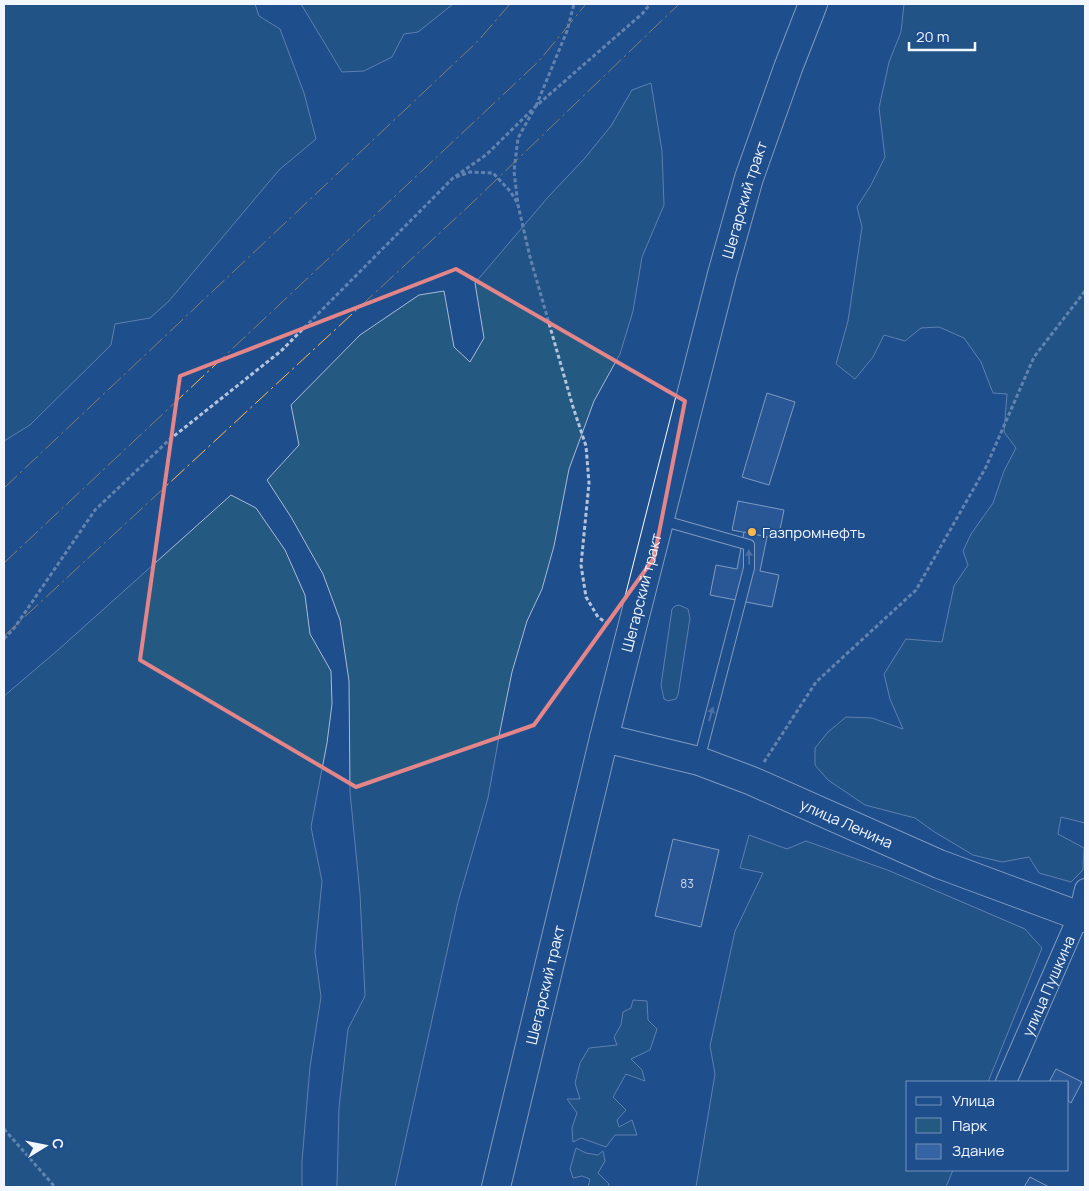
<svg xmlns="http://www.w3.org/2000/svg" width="1089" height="1191" font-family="Manrope,sans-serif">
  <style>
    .green { fill: #245a82; stroke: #a8bbd7 }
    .building { fill: #3563a3; stroke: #f2f6ff }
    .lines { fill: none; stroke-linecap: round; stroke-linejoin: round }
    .lane-casing { stroke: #f2f6ff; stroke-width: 12 }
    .street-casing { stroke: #f2f6ff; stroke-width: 22 }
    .secondary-casing { stroke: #f2f6ff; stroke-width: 30 }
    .primary-casing { stroke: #f2f6ff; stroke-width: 30 }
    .path { stroke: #b3c4dc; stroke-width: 3; stroke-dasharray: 4 2.5; stroke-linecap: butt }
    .lane { stroke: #1f4e8c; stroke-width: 10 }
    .street { stroke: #1f4e8c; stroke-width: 20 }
    .secondary { stroke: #1f4e8c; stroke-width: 28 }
    .primary { stroke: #1f4e8c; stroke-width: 28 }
    .power { stroke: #ffb74d; stroke-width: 1; stroke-dasharray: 18 4 2.5 4; stroke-linecap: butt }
    .oneway { fill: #7e9ac0 }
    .marked { fill: none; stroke: #e38589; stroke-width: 4; stroke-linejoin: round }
    .poi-dot { fill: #ffb74d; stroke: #1f4e8c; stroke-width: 2 }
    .labels { text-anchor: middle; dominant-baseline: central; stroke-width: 4; stroke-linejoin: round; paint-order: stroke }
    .number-label { font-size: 12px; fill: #c3d1e8 }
    .street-label { font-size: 15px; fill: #f2f6ff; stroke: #1f4e8c }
    .poi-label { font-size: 15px; fill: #f2f6ff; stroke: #1f4e8c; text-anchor: start }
  </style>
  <rect width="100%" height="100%" fill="#1f4e8c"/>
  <g class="green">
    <path d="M4,4H255L259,16L280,29L304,93L316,139L279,170L169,301L150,318L115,324L111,345L30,425L4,441Z"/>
    <path d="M301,4H453L418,32L404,34L392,57L364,71L342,72Z"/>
    <path d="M904,4H1085V823L1061,817L1058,834L1084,848L1083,870L1071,882L1039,873L1029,857L1002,862L973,855L933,831L915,818L865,805L828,780L815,765V748L828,732L846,717L872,718L903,729L890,699L884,674L906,639L942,642L954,586L968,565L963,551L971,534L993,503L1004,471L1016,448L1004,432L1007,394L993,393L981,362L964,338L939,327L921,328L905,341L884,335L873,357L855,379L836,364L848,321L862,227L857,207L871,185L885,157L879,108L889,62L901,32Z"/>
    <path d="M651,83L662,151L664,205L642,257L633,311L620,354L594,401L569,469L554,546L542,589L527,621L512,672L500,731L488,798L458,902L395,1187H337L339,1107L348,1029L365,996L360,894L350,792L349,681L340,620L323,574L291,517L267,480L299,445L291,405L360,335L419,295L444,291L454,347L470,362L484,338L475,283L549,196L584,159L611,126L632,90Z"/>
    <path d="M231,495L256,508L285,550L305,595L310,634L331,671L332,704L327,743L311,827L322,881L315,952L321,997L310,1067L302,1161V1187H4V696L58,650Z"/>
    <path d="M679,605L688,609L690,618L678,695L676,699L668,701L664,699L661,685L672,609L675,606Z"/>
    <path d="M749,835L787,849L806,841L890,871L1025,929L1042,948L988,1082H908V1170H953L946,1187H696L715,1074L710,1046L735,931L763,873L740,868Z"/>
    <path d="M633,1000L647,1001L648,1020L657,1029L650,1050L631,1059L642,1070L645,1081L626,1074L613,1097L626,1110L617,1120L619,1127L632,1120L637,1135H615L606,1147L581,1138L573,1142L572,1128L577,1113L567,1099H580L575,1083L580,1063L589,1048L617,1045L614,1037L621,1025L623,1012L631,1008Z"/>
    <path d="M576,1148L586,1153L598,1155L603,1151L605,1161L598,1173L609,1184L608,1187H588L590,1179L582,1176L573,1178L570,1169Z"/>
  </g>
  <g class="building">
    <path d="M767,393L795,402L769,485L742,477Z"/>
    <path d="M738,501L784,510L778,539L732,530Z"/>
    <path d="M744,532L767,537L760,571L779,575L772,607L710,595L716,565L737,569Z"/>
    <path d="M673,839L719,850L701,927L655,916Z"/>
    <path d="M1056,1069L1082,1082L1071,1103L1068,1101V1082H1049Z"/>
    <path d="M1030,1177L1049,1187H1024Z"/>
  </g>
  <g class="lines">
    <defs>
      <path id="lane" d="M661,520L749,545V568L699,760"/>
      <g id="street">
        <path id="s1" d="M1006,1082L1079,915L1085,889"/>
      </g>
      <g id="secondary">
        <path id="s2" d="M604,738L699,761L752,781L939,864L1085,918"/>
      </g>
      <g id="primary">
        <path id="s3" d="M496,1187L604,738L722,274L749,178L788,68L813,4"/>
      </g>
    </defs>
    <use href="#lane" class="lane-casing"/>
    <use href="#street" class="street-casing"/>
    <use href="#secondary" class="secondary-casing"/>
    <use href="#primary" class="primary-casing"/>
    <g class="path">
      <path d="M536,106L567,31L574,4"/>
      <path d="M533,111L518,138L514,171L518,205L530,257L573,407L586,446L589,483L581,565L586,597L598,617L608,624"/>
      <path d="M456,177L470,172L493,173L510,191L517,202"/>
      <path d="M4,639L15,627L95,510L169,440L281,351L453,178L486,155L535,107L643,13L650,4"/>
      <path d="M764,762L816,682L916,590L986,467L1034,357L1085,291"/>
      <path d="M4,1129L55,1187"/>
    </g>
    <use href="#lane" class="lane"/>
    <use href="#street" class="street"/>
    <use href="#secondary" class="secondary"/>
    <use href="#primary" class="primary"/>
    <g class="power">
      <path d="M4,488L478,41L510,4"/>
      <path d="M4,563L539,61L586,4"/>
      <path d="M4,636L471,204L679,4"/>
    </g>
  </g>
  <defs><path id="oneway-solid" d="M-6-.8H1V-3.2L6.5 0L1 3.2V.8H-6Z" transform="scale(1.25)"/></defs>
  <g class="oneway">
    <use href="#oneway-solid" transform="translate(749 557) rotate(-92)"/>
    <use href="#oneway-solid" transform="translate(711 714) rotate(-75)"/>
  </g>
  <path d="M0 0H1089V1191H0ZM456,269L685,401L654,558L534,725L356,787L140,660L180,376Z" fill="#1f4e8c" fill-opacity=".55" fill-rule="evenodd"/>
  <path class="marked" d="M456,269L685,401L654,558L534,725L356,787L140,660L180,376Z"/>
  <circle class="poi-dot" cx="752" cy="532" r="5"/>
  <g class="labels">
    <g class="number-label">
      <text x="687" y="883">83</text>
    </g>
    <g class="street-label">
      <text stroke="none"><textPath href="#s3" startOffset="1018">Шегарский тракт</textPath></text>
      <text stroke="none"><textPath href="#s3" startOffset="612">Шегарский тракт</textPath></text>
      <text stroke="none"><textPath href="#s2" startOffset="258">улица Ленина</textPath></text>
      <text stroke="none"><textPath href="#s3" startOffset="208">Шегарский тракт</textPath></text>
      <text stroke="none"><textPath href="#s1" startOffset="105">улица Пушкина</textPath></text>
    </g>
    <g class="poi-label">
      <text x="762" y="532">Газпромнефть</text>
    </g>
  </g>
  <rect width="1089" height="1191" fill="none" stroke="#f2f6ff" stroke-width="10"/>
  <rect x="906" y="1081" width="162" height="90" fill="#1f4e8c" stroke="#7391ba"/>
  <rect x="916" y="1097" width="25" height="8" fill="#1f4e8c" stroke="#7391ba"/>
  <text x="952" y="1106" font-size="15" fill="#f2f6ff">Улица</text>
  <rect x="916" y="1118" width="25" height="15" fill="#245a82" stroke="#7391ba"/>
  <text x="952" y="1131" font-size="15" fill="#f2f6ff">Парк</text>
  <rect x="916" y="1144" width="25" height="15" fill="#3563a3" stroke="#7391ba"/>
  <text x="952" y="1156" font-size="15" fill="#f2f6ff">Здание</text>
  <g transform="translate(45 1146) rotate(80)" stroke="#1f4e8c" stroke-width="4" paint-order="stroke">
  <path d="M0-4L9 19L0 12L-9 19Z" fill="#f2f6ff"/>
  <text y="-8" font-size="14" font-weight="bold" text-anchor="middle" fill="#f2f6ff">С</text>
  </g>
  <path d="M909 42v8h66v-8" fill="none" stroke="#f2f6ff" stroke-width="2.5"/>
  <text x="916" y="42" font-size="15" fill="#f2f6ff" stroke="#1f4e8c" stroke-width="4" paint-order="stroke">20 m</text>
</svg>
